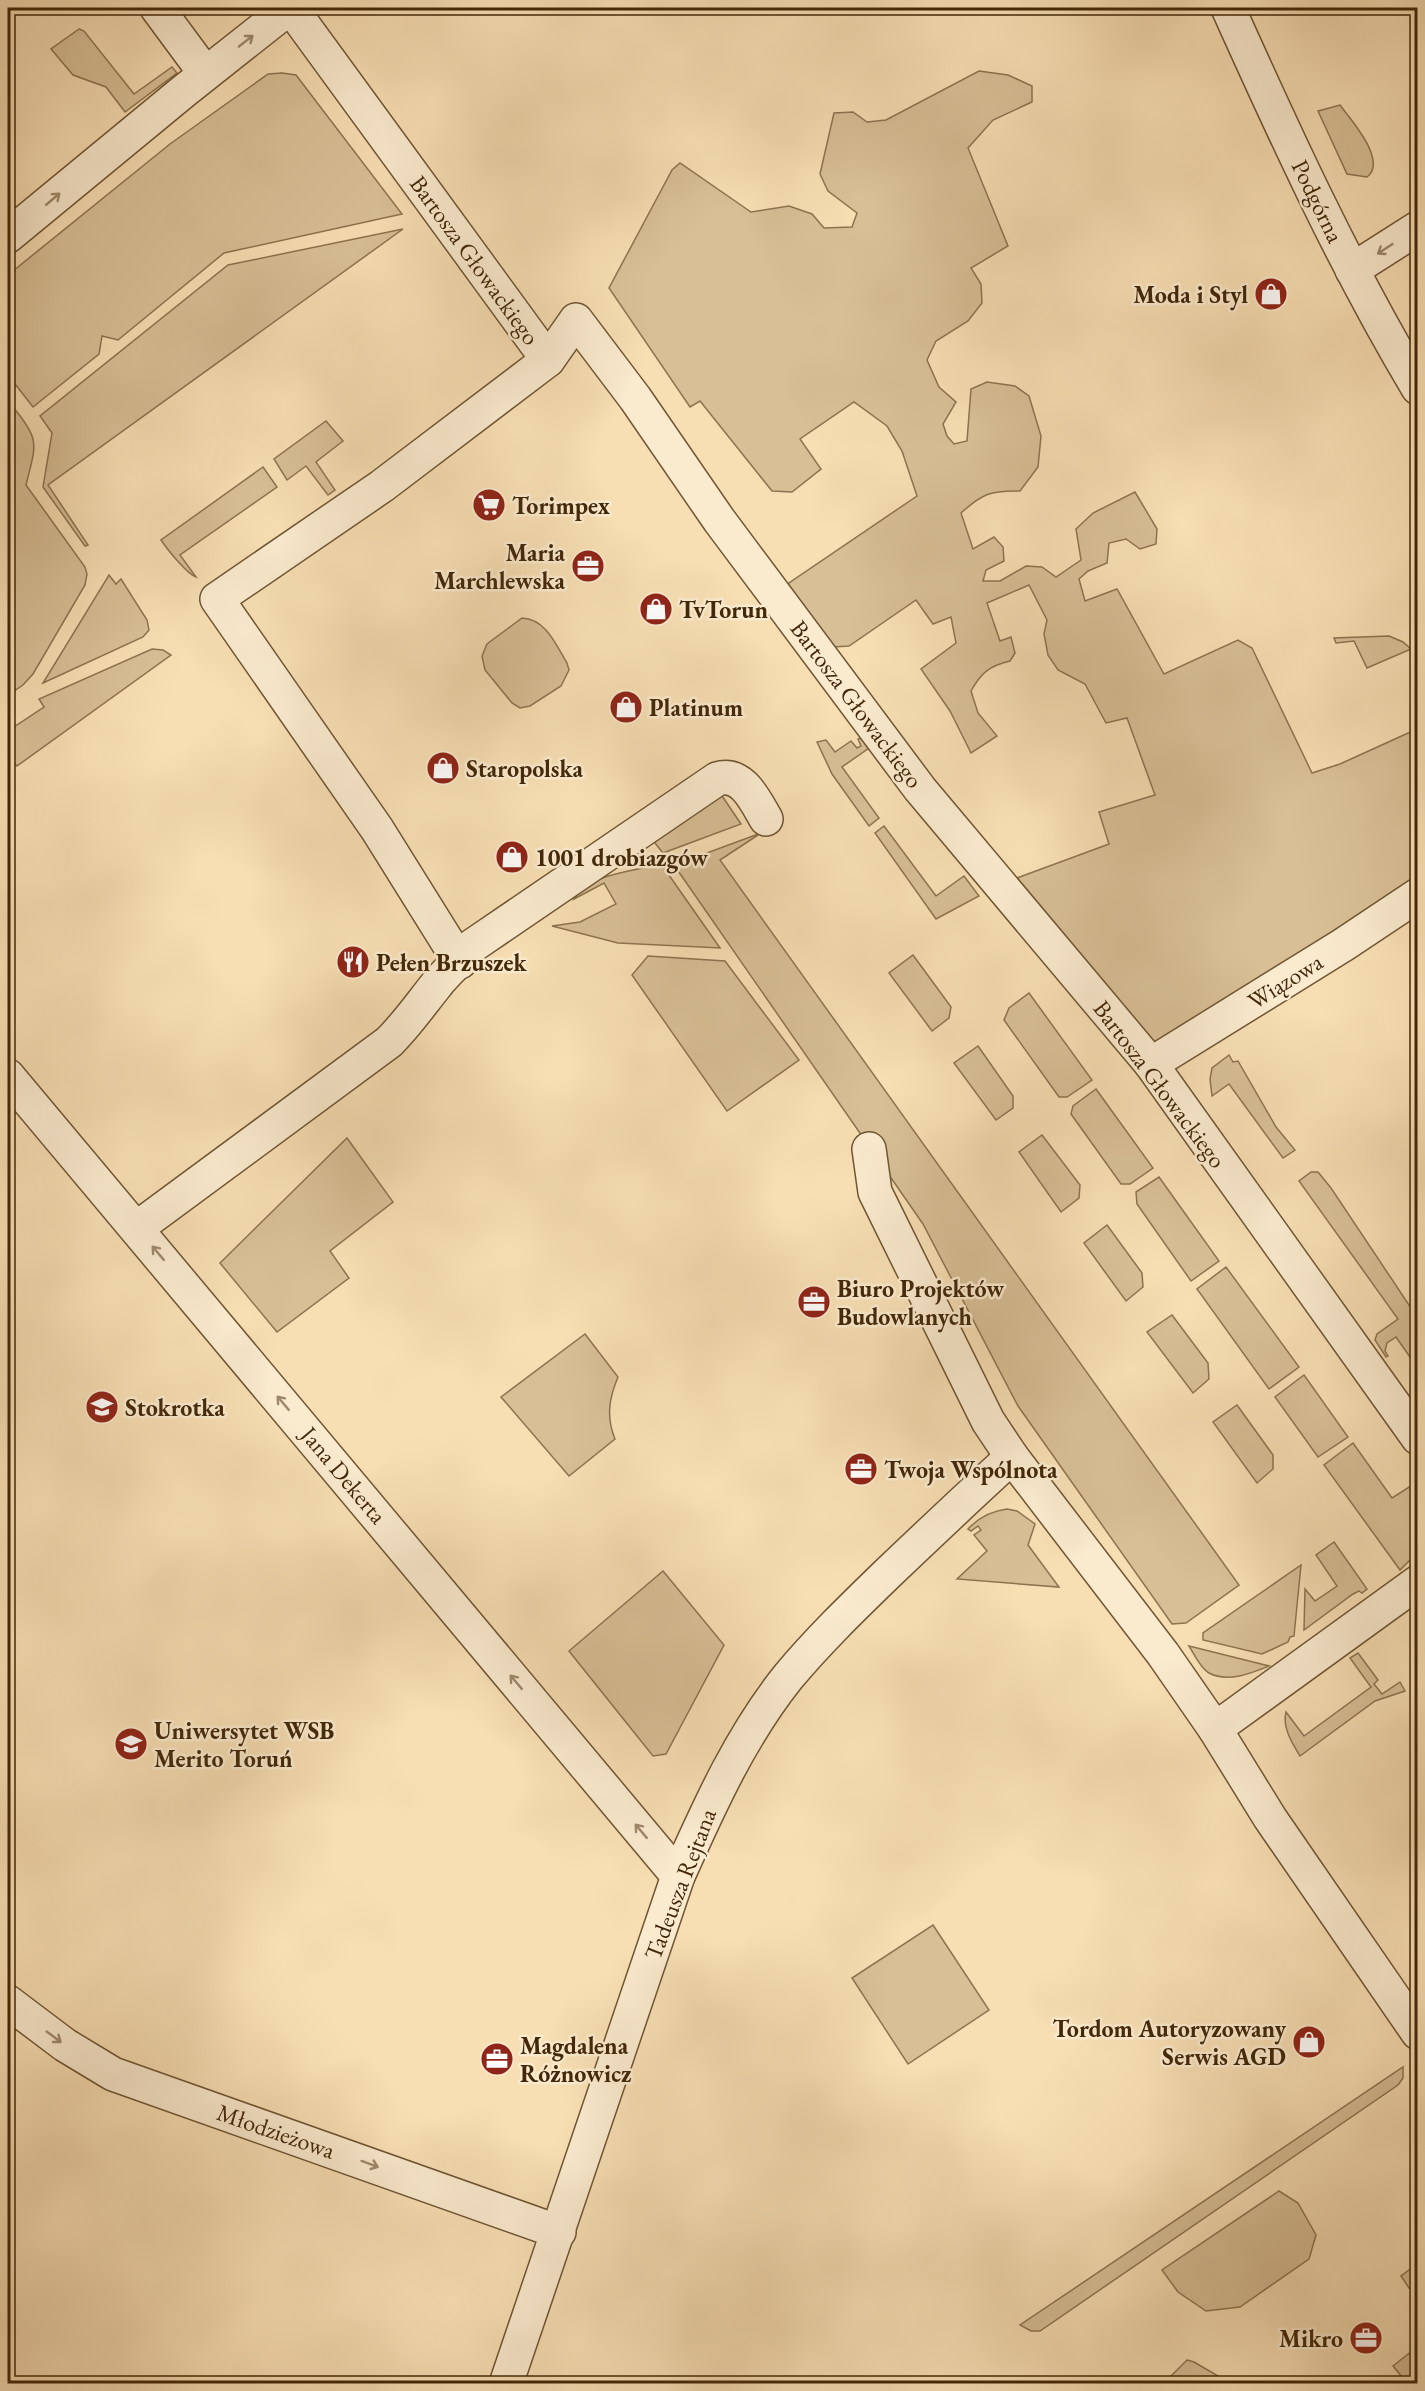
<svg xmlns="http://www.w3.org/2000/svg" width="1425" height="2391" font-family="'EB Garamond',serif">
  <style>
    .green { fill: #d8bf96; stroke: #8d734f; stroke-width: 1.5 }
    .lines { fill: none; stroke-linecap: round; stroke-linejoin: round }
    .minor-casing { stroke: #6f5533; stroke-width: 36 }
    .tertiary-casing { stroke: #6f5533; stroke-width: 36 }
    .minor { stroke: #faeace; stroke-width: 33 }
    .tertiary { stroke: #faeace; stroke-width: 33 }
    .oneway { stroke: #9e886b }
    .labels { text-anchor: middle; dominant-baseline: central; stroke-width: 5; stroke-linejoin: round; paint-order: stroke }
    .street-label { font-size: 24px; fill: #422708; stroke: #faeace }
    .poi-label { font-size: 24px; font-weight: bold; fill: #422708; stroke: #faeace; text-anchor: start }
  </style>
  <rect width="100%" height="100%" fill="#f7deb3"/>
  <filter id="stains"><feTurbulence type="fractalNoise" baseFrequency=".00333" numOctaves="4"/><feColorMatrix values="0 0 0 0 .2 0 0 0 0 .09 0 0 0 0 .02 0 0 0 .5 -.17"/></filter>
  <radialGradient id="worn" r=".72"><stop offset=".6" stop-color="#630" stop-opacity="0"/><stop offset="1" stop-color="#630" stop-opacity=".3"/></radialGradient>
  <g class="green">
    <path d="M79,29L84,31L134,94L172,67L177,73L125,112L106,87L73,75L51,49Z"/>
    <path d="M979,71L1008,75L1032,86V102L993,120L968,148L1008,246L971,268L981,284L982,303L968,321L936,341L927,360L939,387L956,402L943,424L947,436L954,444L967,441L971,389L987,382L1015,386L1029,396L1041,436L1038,467L1020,491C991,490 982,494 961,513L973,549L994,537L1003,547L1004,561L986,570L983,581H1000L1026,566L1042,567L1056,577L1081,560L1076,529L1093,513L1135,492L1157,529L1156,544L1140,549L1126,539L1109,543L1107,563L1088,571L1079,579L1085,601L1117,589L1164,674L1238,640L1252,648L1312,773L1340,764L1417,729V876L1154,1049L1017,878L1109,844L1099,812L1155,795L1127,718L1106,723L1085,684L1058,670L1048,655L1044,634L1047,620L1029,585L987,603L1000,641L1011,637L1015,653L1010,661C989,666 981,673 971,691L978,713L997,736L971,753L950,711L921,669L956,643L951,617L933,624L916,600L849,646L833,647L788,597L789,583L917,496L902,451L887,426L854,402L800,439L821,469L792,492L772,491L700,401L690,407L609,288L672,170L680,163L751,212L789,206L812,214L824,228L852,227L857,213L828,191L820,174L834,113L853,112L867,122L886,120Z"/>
    <path d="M282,73L296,75L402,214L224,253L118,340L102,336L99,354L33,407L8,375V275L170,144L268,74Z"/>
    <path d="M1340,105C1351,120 1388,161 1367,177L1347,174L1318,111Z"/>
    <path d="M403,229L48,485L88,545L85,546L43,487L52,433L40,416L228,265Z"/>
    <path d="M12,406C41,440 36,444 26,485L85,567L87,574L85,585L33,674L23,685L8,695V410Z"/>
    <path d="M326,421L343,441L316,462L335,490L328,495L306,466L287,480L274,459Z"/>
    <path d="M263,467L277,487L180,555L196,577C187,574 167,549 161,540Z"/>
    <path d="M109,575L116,584L121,579L147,620L149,630L143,637L43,683Z"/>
    <path d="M522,618C546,619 556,645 567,663L569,670L561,686L530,706L520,708L512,703L485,670L482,656L487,644Z"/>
    <path d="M1389,636L1403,642L1411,649L1367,668L1354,641L1336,643L1334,638Z"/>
    <path d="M152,649L163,650L171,655L17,766L8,755V731L44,707L39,699Z"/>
    <path d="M862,738L869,748L842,767L879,818L869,826L832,774L817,742L826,740L835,752L851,741L857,748L861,746L858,739Z"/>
    <path d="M716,787L741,824L663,853L647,833Z"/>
    <path d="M884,826L936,896L964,876L979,896L936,919L875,833Z"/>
    <path d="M761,833L720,860L1239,1585L1186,1623L1172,1624L1018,1406L923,1224L674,865Z"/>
    <path d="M652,866L664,868L720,948L618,943L552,926L580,922L616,904L604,883L574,899C588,875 628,872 652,866Z"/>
    <path d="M913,955L951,1007L949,1018L932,1031L889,973Z"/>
    <path d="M648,956L725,961L799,1060L727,1111L632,975Z"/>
    <path d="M1029,993L1092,1080L1067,1097H1059L1004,1020L1009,1008Z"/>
    <path d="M978,1046L1013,1096V1108L996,1120L954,1063Z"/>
    <path d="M1229,1055L1233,1062L1238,1061L1276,1127L1295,1150L1283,1158L1229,1084L1212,1096L1210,1079L1212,1068Z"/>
    <path d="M1096,1089L1153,1168L1130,1184H1121L1071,1114L1073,1106Z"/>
    <path d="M1042,1135L1080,1185L1079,1198L1061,1212L1019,1152Z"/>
    <path d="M347,1138L393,1202L330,1251L349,1278L277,1332L220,1263Z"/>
    <path d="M1311,1172H1318L1331,1188L1417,1317V1367L1396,1337L1387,1343L1385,1351L1388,1356L1386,1357L1375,1340L1377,1334L1398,1319L1299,1181Z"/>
    <path d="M1159,1177L1219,1261L1191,1281L1137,1204L1136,1192Z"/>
    <path d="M1107,1225L1142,1273L1143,1287L1126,1301L1084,1243Z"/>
    <path d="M1226,1267L1299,1367L1269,1389L1197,1289Z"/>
    <path d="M1172,1315L1208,1363L1209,1379L1193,1393L1147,1332Z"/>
    <path d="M585,1334L618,1377C609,1398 606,1417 615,1439L569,1476L501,1397Z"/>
    <path d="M1304,1375L1348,1437L1318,1457L1275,1397Z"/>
    <path d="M1237,1405L1273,1455V1469L1257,1483L1213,1422Z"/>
    <path d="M1353,1443L1392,1498L1417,1482V1553L1400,1570L1324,1465Z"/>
    <path d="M1007,1509L1017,1511L1035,1524L1028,1545L1059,1587L957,1579L987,1551L974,1535L981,1530L978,1526L971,1531L968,1529C979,1517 991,1511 1007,1509Z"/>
    <path d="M1334,1542L1367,1589L1362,1593L1359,1591L1353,1594L1304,1630L1305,1589L1315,1601L1337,1586L1316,1555Z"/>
    <path d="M1301,1565L1294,1636L1290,1637L1288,1642L1262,1654L1203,1640V1633Z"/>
    <path d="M663,1571L724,1645L666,1754L653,1756L569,1651Z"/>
    <path d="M1189,1646L1269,1666C1252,1673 1228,1683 1209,1673C1201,1669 1194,1654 1189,1646Z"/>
    <path d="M1358,1653L1378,1680L1374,1684L1382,1694L1400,1682L1405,1691L1375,1701L1300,1756C1292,1743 1282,1727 1286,1712L1304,1736L1371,1687L1350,1658Z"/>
    <path d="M933,1925L989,2010L908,2064L852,1978Z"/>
    <path d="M1403,2067V2078L1398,2085L1040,2331H1031L1020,2325Z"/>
    <path d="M1279,2191L1298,2203L1316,2235L1309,2259L1240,2307L1206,2311L1178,2292L1162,2270Z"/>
    <path d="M1417,2264V2291L1414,2285L1409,2288L1401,2276Z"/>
    <path d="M1417,2347V2383H1407L1393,2366Z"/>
    <path d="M1187,2360L1194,2362L1230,2383H1173L1169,2378Z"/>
  </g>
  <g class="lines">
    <defs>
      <g id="minor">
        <path d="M157,8L205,73"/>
        <path d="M291,8L548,360"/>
        <path d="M8,236L184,91L289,8"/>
        <path d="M1352,270L1418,228"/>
        <path d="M460,962L377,829L217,599L382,486L548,360L576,320L635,398L719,520L920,789L1151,1064L1418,1438"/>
        <path d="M1151,1064L1343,945L1418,895"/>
        <path d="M8,1076L678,1876"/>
        <path d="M869,1149L875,1192L988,1421L1012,1457L1163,1654L1215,1729L1270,1818L1418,2033"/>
        <path d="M137,1228L389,1042C408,1023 420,1005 437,984C447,971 461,960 472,946L717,779C742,771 755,800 766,819"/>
        <path d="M1215,1729L1418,1582"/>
        <path d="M8,2002L65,2045L113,2074L559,2232"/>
        <path d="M506,2384L678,1876C709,1807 740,1737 788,1677C818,1641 852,1608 886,1575C928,1535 970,1495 1012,1457"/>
      </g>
      <path id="tertiary" d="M1228,8C1286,137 1345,266 1418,388"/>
    </defs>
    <use href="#minor" class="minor-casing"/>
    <use href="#tertiary" class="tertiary-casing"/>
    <use href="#minor" class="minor"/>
    <use href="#tertiary" class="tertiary"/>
  </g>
  <defs><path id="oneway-shaft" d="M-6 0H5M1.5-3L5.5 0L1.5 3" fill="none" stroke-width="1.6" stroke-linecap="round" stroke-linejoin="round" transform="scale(1.5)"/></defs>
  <g class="oneway">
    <use href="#oneway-shaft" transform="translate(246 41) rotate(-38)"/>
    <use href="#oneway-shaft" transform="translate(53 199) rotate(-40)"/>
    <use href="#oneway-shaft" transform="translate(1385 249) rotate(147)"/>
    <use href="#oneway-shaft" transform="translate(158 1253) rotate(-130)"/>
    <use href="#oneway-shaft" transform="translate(283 1403) rotate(-130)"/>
    <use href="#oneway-shaft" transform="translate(516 1682) rotate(-130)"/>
    <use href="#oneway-shaft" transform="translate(641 1831) rotate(-130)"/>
    <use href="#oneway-shaft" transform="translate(54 2037) rotate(37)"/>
    <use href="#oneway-shaft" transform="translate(370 2164) rotate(20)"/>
  </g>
  <defs>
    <symbol id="shop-disc" viewBox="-11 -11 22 22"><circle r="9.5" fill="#8f2418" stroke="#faeace"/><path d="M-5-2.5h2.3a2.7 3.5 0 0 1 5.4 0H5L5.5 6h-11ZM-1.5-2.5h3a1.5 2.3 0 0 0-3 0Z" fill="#fff"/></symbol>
    <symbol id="supermarket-disc" viewBox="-11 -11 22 22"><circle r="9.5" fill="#8f2418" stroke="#faeace"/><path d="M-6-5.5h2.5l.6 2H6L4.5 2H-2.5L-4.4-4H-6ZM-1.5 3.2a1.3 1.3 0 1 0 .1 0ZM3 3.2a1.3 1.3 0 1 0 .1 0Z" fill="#fff"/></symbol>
    <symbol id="office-disc" viewBox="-11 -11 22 22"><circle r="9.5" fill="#8f2418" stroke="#faeace"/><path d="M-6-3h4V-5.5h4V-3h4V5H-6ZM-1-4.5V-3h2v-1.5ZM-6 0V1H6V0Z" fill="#fff"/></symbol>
    <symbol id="restaurant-disc" viewBox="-11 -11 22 22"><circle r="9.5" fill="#8f2418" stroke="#faeace"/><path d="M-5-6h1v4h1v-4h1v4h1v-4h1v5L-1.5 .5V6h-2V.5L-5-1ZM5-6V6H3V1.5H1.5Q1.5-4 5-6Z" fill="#fff"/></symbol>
    <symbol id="school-disc" viewBox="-11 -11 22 22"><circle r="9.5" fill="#8f2418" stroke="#faeace"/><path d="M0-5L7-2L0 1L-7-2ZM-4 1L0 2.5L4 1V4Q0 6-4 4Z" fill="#fff"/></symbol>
    <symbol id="university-disc" viewBox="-11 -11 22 22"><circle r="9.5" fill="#8f2418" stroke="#faeace"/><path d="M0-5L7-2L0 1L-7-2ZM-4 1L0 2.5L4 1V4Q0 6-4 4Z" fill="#fff"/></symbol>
  </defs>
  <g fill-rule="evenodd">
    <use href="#shop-disc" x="1252" y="275" width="38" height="38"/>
    <use href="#supermarket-disc" x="470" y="486" width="38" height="38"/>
    <use href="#office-disc" x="569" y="547" width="38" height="38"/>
    <use href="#shop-disc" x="637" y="590" width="38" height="38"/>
    <use href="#shop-disc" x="607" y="688" width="38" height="38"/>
    <use href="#shop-disc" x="424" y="749" width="38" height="38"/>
    <use href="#shop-disc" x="493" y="838" width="38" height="38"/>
    <use href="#restaurant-disc" x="334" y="943" width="38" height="38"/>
    <use href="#office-disc" x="795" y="1283" width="38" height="38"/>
    <use href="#school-disc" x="83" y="1388" width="38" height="38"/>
    <use href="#office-disc" x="842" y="1450" width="38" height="38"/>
    <use href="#university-disc" x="112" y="1725" width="38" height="38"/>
    <use href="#shop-disc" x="1290" y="2023" width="38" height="38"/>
    <use href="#office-disc" x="478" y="2040" width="38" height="38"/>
    <use href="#office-disc" x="1347" y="2319" width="38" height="38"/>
  </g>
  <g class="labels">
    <g class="street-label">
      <text transform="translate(1318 201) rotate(64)">Podgórna</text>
      <text transform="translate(475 260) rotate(54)">Bartosza Głowackiego</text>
      <text transform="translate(857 704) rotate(53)">Bartosza Głowackiego</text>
      <text transform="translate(1285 981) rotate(-32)">Wiązowa</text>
      <text transform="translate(1160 1084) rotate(53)">Bartosza Głowackiego</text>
      <text transform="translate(344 1475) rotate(50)">Jana Dekerta</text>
      <text transform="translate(680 1884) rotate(-69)">Tadeusza Rejtana</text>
      <text transform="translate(276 2131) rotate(19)">Młodzieżowa</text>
    </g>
    <g class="poi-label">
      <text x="1248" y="294" text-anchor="end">Moda i Styl</text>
      <text x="512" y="505">Torimpex</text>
      <text x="565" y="552" text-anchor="end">Maria<tspan x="565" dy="28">Marchlewska</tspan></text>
      <text x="679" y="609">TvTorun</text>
      <text x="649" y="707">Platinum</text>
      <text x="466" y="768">Staropolska</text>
      <text x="535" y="857">1001 drobiazgów</text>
      <text x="376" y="962">Pełen Brzuszek</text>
      <text x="837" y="1288">Biuro Projektów<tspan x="837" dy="28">Budowlanych</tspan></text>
      <text x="125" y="1407">Stokrotka</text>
      <text x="884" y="1469">Twoja Wspólnota</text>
      <text x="154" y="1730">Uniwersytet WSB<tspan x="154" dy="28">Merito Toruń</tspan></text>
      <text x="1286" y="2028" text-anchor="end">Tordom Autoryzowany<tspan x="1286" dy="28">Serwis AGD</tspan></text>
      <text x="520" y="2045">Magdalena<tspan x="520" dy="28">Różnowicz</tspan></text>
      <text x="1343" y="2338" text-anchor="end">Mikro</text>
    </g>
  </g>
  <rect width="1425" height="2391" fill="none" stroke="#f7deb3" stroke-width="30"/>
  <rect x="9" y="9" width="1407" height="2373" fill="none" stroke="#422708" stroke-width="3"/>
  <rect x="15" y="15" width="1395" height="2361" fill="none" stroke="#422708" stroke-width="1.5"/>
  <rect width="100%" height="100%" filter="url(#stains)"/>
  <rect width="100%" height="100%" fill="url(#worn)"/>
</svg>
